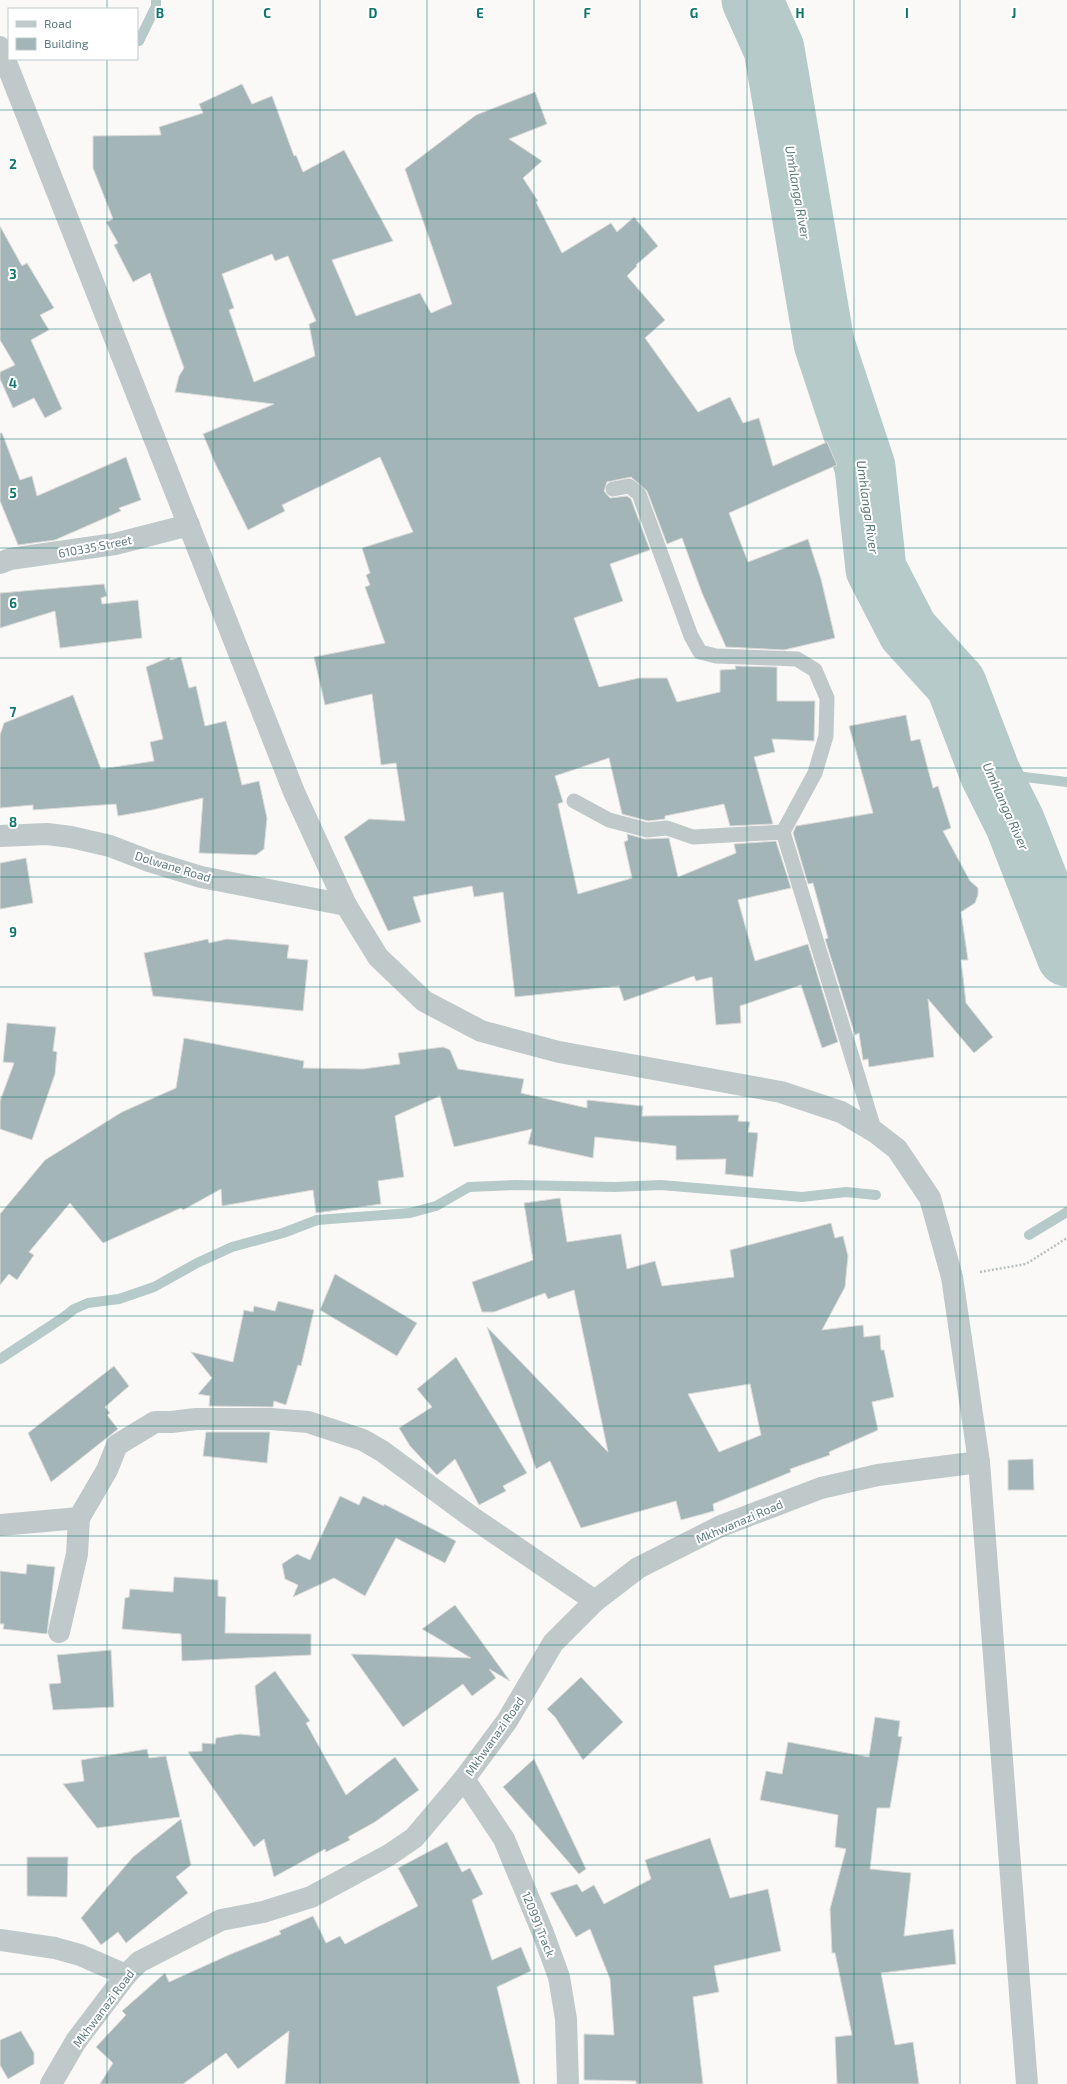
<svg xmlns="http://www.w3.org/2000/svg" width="1067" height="2084" font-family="'Exo 2',sans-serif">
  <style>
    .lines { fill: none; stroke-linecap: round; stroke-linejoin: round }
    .stream { stroke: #b6cac9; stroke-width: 10 }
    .river { stroke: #b6cac9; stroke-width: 61 }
    .building { fill: #a4b5b7; stroke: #dcdbd9; fill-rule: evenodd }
    .path { stroke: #bbc1c2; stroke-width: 2.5; stroke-dasharray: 2 2; stroke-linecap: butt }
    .service { stroke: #c0c9ca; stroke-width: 15 }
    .minor { stroke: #c0c9ca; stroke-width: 22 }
    .tertiary { stroke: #c0c9ca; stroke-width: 22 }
    .grid { fill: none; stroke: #0f766e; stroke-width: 1; stroke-opacity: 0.55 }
    .labels { text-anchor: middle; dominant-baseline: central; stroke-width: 4; stroke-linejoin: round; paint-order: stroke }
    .street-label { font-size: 12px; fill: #5e7b7f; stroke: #fff }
    .water-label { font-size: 13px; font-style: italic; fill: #587776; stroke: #fff }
    .grid-label { font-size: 13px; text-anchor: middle; font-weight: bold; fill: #0f766e; stroke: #fff; stroke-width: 4; stroke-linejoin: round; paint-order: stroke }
  </style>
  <rect width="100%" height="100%" fill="#faf9f7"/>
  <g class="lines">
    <g class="stream">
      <path d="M139,41L156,6V0"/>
      <path d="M990,773L1067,782"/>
      <path d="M1029,1235L1067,1212"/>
      <path d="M0,1359L64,1317L74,1309L88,1303L119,1299L154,1287L197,1263L232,1247L283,1233L317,1220L410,1213L436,1206L469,1187L515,1185L615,1187L661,1185L802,1197L846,1192L876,1195"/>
    </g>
    <path class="river" d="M752,0L774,49L824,343L865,467L876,569L908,631L956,684L990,773L1015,823L1067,956"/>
  </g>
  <g class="building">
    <path d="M242,84L252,104L272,96L294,156L296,155L303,172L344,150L393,241L332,260L356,316L420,293L431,313L452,304L405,169L476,115L535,92L547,124L509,139L542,161L523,178L538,201L536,202L562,253L611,223L617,232L634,217L658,246L636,265L637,266L627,276L665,320L645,338L698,412L730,397L743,423L759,418L773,466L827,442L837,465L729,513L748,562L808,539L821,579L835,638L784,650L726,647L702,593L682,538L667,544L647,491L631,477L607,482L604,491L610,498L627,496L631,499L650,550L610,564L623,601L574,618L599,687L639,678H667L677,702L720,692V670L736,669L735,666L777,667V701H815L814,741L772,739L775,752L754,757L773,824L730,826L724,804L665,816V819L648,821L622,814L609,758L555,776L563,802L558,804L578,894L632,878L624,842L628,840L627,834L645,839L669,838L678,877L736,853L734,844L776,841L791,888L738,900L755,961L808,944L838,1042L822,1048L801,985L740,1006L741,1023L716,1025L712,977L696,981L694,976L624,1001L619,986L515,997L503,892L474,897L472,886L413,897L421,922L388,931L344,837L369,819L405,821L396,763L381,765L372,694L325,705L314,657L385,643L365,587L370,585L366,575L370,573L362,548L413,532L380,457L282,505L285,511L248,530L215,463L203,434L274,404L175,392L179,376L184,368L150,273L133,282L114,245L118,243L106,222L113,219L93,168V136L161,135L159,127L203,113L199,104ZM272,254L275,261L288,256L316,321L309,324L315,356L254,382L229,310L234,308L222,274Z"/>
    <path d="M0,226L22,266L27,263L54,308L40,315L49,330L31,340L62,409L45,418L34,398L13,408L0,379V372L15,365L0,340Z"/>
    <path d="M0,433H2L20,480L32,476L37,496L126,457L141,500L119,508L121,511L55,540L18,545L0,501Z"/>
    <path d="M104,584L107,596L101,598L102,604L138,600L142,638L60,648L55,611L0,628V593Z"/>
    <path d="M170,657V660L181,657L189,688L196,686L205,726L226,721L242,785L259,781L267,818L264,849L256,855L199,853L203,798L152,810L118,816L116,804L33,810V805L0,808V735L4,723L73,695L101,769L154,761L150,742L163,739L146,667Z"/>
    <path d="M906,715L911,741L920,739L933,788L938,786L951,828L943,831L970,881L978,888V895L975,903L961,912L968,960H961L966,1003L993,1037L974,1053L928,999L934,1057L869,1067L868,1059L863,1060L859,1033L855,1035L825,939L828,938L813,883L808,884L793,833L796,826L873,813L849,726Z"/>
    <path d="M26,858L33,903L0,909V863Z"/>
    <path d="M208,939L209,943L227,939L289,945L287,958L308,960L303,1011L153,996L144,953Z"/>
    <path d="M7,1023L56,1027L53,1051L57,1052L55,1074L32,1140L0,1129V1101L14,1063L3,1062Z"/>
    <path d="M184,1038L304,1061L303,1068L363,1069L400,1064L398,1053L443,1047L450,1050L458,1069L524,1079L521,1093L587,1108V1100L643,1106L642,1116L739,1115L738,1121L750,1122L748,1132L758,1133L753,1177L725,1174L726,1159L676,1160V1146L595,1137L593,1158L528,1144L532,1129L454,1147L440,1096L395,1116L404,1177L378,1181L381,1204L316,1213L313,1190L222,1206L221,1189L183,1210L181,1208L103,1243L70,1203L29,1252L34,1255L17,1280L9,1274L0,1285V1214L45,1160L122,1112L176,1088Z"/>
    <path d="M560,1198L567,1242L621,1234L627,1269L655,1261L662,1286L734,1277L730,1250L831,1223L835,1238L843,1236L848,1256L845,1287L822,1330L863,1325L864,1337L880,1335L881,1350H884L894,1397L872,1402L878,1430L829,1452L830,1455L790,1469L791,1472L713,1504L714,1511L681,1520L676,1501L581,1528L550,1461L536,1469L487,1327L608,1452L574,1290L548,1299L545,1293L494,1312H482L472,1282L533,1260L524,1203ZM750,1384L761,1435L719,1452L688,1394Z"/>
    <path d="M335,1274L417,1323L397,1356L320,1310Z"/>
    <path d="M278,1301L314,1310L301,1366L298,1365L286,1405L274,1401L273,1407L209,1406L210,1396L198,1394L212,1378L191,1352L233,1362L244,1310L253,1312L254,1306L275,1311Z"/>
    <path d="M456,1357L527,1473L503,1486L506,1491L479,1505L455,1459L437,1475L410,1446L399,1428L432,1407L417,1389Z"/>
    <path d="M114,1366L129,1386L105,1407L110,1413L107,1415L118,1429L51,1482L28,1433Z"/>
    <path d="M206,1432H270L267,1463L203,1456Z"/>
    <path d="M1033,1459L1034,1490H1008V1460Z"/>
    <path d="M340,1496L359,1505L363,1496L384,1506V1504L456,1541L445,1563L396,1538L365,1596L334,1578L293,1597L298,1585L285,1579L282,1564L297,1554L310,1560Z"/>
    <path d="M27,1564L55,1567L47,1634L3,1629L4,1624H0V1571L26,1574Z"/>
    <path d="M174,1577L218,1580V1596L226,1597L225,1633L311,1634V1655L182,1661L181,1634L122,1629L125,1598L129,1597L130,1589L173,1592Z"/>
    <path d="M455,1605L510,1681L489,1669L496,1678L472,1696L463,1684L403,1727L351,1654L471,1658L422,1629Z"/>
    <path d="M111,1650L114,1707L53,1710L49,1684L61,1683L57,1655Z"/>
    <path d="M275,1671L310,1721L306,1723L346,1795L395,1757L419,1790L375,1822L348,1837L350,1840L326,1852L325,1849L274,1877L264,1839L254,1847L188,1752L202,1751V1743L215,1744L216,1738L240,1734L260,1736L255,1686Z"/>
    <path d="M581,1677L623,1722L583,1760L555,1717L547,1709Z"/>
    <path d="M875,1717L900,1721L898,1736L902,1737L890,1808H877L870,1869L911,1873L904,1936L953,1929L956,1964L881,1973L895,2045L913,2042L919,2084H837L835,2037L852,2035L835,1953H832L830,1909L846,1849L835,1847L838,1815L760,1800L766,1771L782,1774L788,1742L869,1757Z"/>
    <path d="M147,1749L149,1758L166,1756L180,1817L97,1828L63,1784L84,1781L81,1760Z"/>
    <path d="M534,1759L586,1869L579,1874L503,1787Z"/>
    <path d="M181,1819L191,1865L176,1877L188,1893L126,1943L118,1932L101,1945L81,1918L133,1857Z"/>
    <path d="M710,1838L730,1898L768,1889L781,1951L714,1966L719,1992L693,1997L703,2084H636V2081L584,2080V2034L614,2035L610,1979L590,1929L576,1937L550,1893L577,1884L582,1892L594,1885L604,1904L651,1879L645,1860Z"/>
    <path d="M447,1842L462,1872L470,1868L483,1894L472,1900L492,1960L521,1947L531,1971L497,1987L520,2084H285L289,2031L238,2069L226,2053L183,2084H100L113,2063L96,2047L126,2015L122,2011L165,1973L169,1982L231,1954L281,1934L279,1931L313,1916L326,1943L340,1936L345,1944L418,1906L398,1868Z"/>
    <path d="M27,1857H68L67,1897L27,1896Z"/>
    <path d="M21,2031L34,2053V2064L8,2079L0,2065V2040Z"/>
  </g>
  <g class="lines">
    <path class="path" d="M980,1272L1026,1264L1067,1238"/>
    <g class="service">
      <path d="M613,489L629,486L639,494L691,636L700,652L716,656L797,659L815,670L827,698L826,736L815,773L783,832"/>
      <path d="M574,801L609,820L647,830L667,828L693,837L783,832L875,1132"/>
    </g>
    <g class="minor">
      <path d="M0,563L10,559L115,544L189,525"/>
      <path d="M0,836L47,834L71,837L110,846L149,861L201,877L346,905"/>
      <path d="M0,1525L79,1518"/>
      <path d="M59,1632L77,1554L79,1518L107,1470L117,1445L155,1422H171L196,1419H271L308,1422L363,1440L382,1451L473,1518L595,1601"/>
      <path d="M464,1779L504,1839L543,1933L559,1977L566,2019L568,2084"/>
      <path d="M0,1940L55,1948L80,1955L126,1975"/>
      <path d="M51,2084L76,2041L126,1975L139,1962L221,1920L263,1912L311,1897L389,1855L414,1838L464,1779L507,1721L553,1643L595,1601L638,1568L721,1526L821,1488L878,1475L979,1462"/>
    </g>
    <path class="tertiary" d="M0,47L294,792L346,905L378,957L424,1001L481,1031L559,1052L781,1092L841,1112L875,1132L897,1149L930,1198L952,1277L979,1462L1027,2084"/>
  </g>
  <path class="grid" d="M107,0V9M213,0V2084M320,0V2084M427,0V2084M534,0V2084M640,0V2084M747,0V2084M854,0V2084M960,0V2084M107,59V2084M0,110H1067M0,219H1067M0,329H1067M0,439H1067M0,548H1067M0,658H1067M0,768H1067M0,877H1067M0,987H1067M0,1097H1067M0,1207H1067M0,1316H1067M0,1426H1067M0,1536H1067M0,1645H1067M0,1755H1067M0,1865H1067M0,1974H1067"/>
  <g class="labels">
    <g class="street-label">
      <text transform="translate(95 546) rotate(-11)">610335 Street</text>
      <text transform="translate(173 866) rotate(17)">Dolwane Road</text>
      <text transform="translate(739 1521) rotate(-23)">Mkhwanazi Road</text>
      <text transform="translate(494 1736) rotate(-55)">Mkhwanazi Road</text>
      <text transform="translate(539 1924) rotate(68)">120991 Track</text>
      <text transform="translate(103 2008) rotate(-53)">Mkhwanazi Road</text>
    </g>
    <g class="water-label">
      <text transform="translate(798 192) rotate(80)">Umhlanga River</text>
      <text transform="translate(868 507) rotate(82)">Umhlanga River</text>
      <text transform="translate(1006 806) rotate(66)">Umhlanga River</text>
    </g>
  </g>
  <g class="grid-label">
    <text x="160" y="18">B</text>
    <text x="267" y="18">C</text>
    <text x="373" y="18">D</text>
    <text x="480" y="18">E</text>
    <text x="587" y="18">F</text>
    <text x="694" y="18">G</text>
    <text x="800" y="18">H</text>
    <text x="907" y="18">I</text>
    <text x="1014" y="18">J</text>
    <text x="13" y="169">2</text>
    <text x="13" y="279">3</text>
    <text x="13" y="388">4</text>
    <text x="13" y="498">5</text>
    <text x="13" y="608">6</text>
    <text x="13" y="717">7</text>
    <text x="13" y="827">8</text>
    <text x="13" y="937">9</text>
  </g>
  <rect x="8" y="8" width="130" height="52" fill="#ffffff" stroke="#bfcacc"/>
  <rect x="16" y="21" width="20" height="6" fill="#c0c9ca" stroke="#bfcacc"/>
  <text x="44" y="28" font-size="12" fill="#5e7b7f">Road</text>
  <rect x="16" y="38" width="20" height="12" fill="#a4b5b7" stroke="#bfcacc"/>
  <text x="44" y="48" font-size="12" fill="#5e7b7f">Building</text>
</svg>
